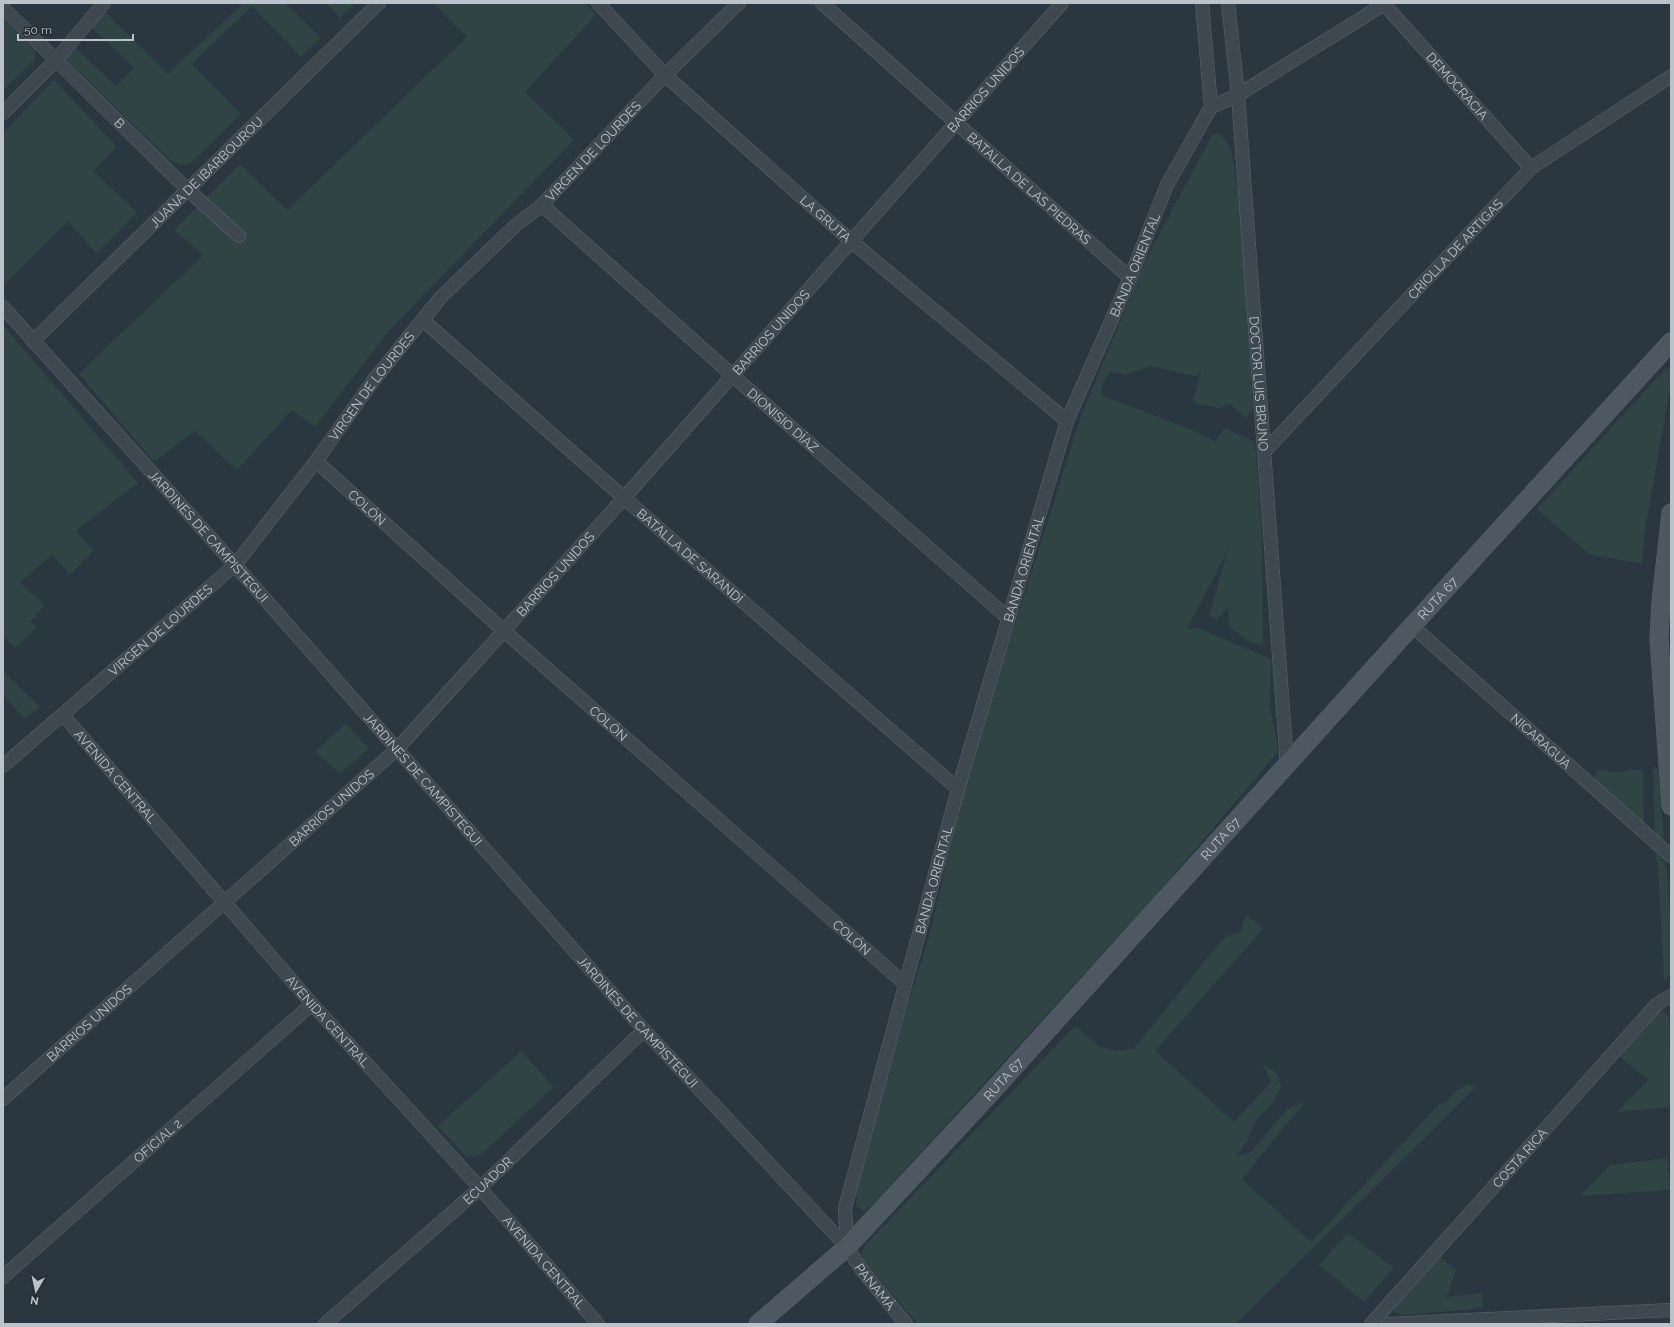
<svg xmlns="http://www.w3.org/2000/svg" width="1674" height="1327" font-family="Raleway,sans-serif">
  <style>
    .green { fill: #2f4443 }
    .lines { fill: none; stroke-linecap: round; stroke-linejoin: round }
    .street-casing { stroke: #5c666d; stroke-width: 14 }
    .secondary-casing { stroke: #5c666d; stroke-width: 19 }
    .street { stroke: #3e4850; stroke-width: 13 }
    .secondary { stroke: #4d5862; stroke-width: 18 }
    .labels { text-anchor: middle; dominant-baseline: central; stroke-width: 4; stroke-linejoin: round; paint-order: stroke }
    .street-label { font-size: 13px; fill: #bbc3ca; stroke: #232d35 }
  </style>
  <rect width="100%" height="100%" fill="#2a3640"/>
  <g class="green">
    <path d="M244,3H289L287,5L321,38L301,57L252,6L192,64L241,114L189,165H180L170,160L67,60L66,55L70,43L116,86L134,68L88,24L103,10L168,73Z"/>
    <path d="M326,3H356L340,18Z"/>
    <path d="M434,3H585L596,15L525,92L574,140L387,333L315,427L292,410L237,470L195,431L154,462L79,374L203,255L174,230L240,164L287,210L467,37Z"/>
    <path d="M3,19L35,50L36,59L3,90Z"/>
    <path d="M54,80L117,147L93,171L137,212L97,254L68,221L6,283L3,279V133Z"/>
    <path d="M1219,133L1224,137L1232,153L1243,230L1253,410L1246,418L1230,404L1219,408L1193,403L1201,370L1197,377L1151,366L1126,375L1111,372L1103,381L1101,395L1195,431L1215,441L1225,428L1255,442L1262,536L1263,645L1252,643L1229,627L1228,607L1217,620L1209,615L1228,550L1187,629L1198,628L1271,659L1270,707L1278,747L1277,753L1153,899L878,1199L864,1211L856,1206L857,1186L907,1007L930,933L965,782L1081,416L1145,261L1212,135Z"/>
    <path d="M3,325L138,483L75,531L94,550L70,575L52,555L20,582L45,605L30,622L37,627L15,648L3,636Z"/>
    <path d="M1665,369H1671V384L1645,530L1642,564L1589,554L1537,509Z"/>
    <path d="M3,671L40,707L24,719L3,695Z"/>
    <path d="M346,723L369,749L340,773L315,752Z"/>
    <path d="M1655,767L1658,769L1664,837L1660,838L1655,832L1653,770Z"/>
    <path d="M1643,769L1644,823H1641L1594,779L1597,770L1614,772Z"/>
    <path d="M1657,853L1664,861L1667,868L1671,932V975L1664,981L1658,869L1655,854Z"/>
    <path d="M1246,915L1264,928L1155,1051L1234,1122L1271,1082L1262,1063L1277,1073L1281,1086L1275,1101L1256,1120L1247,1142L1236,1157L1250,1153L1287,1109L1305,1102L1242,1179L1311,1242L1439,1104L1445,1103L1455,1091L1469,1084L1477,1086L1236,1324H918L863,1260L862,1252L868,1242L1075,1026L1098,1045L1114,1051L1133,1049L1224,938L1241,931Z"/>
    <path d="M1660,1010L1664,1011L1669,1017L1671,1107L1617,1112L1648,1080L1619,1056Z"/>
    <path d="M521,1051L554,1087L482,1154L473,1157L466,1156L438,1126Z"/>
    <path d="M1668,1158L1670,1190L1580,1196L1610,1165Z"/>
    <path d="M1348,1233L1394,1268L1364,1302L1319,1265Z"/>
    <path d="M1440,1257L1456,1270L1447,1297L1482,1293L1483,1308L1405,1315L1394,1313V1309L1397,1304Z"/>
  </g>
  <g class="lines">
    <defs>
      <g id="street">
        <path id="s1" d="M598,3L665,75L851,241L1067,421"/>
        <path id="s2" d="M822,3L1130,278"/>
        <path d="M1202,3L1211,107"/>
        <path id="s3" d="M1228,3L1238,95L1287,765"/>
        <path id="s4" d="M1384,4L1531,168"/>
        <path id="s5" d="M3,8L188,190L239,236"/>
        <path d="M3,113L56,60L104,3"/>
        <path id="s6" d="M542,205L732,375L1008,618"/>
        <path id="s7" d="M3,307L235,565L644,1030L847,1247L861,1269L906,1324"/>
        <path id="s8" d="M424,321L624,498L958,789"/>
        <path id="s9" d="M33,341L379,3"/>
        <path id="s10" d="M1264,452L1531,168L1671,76"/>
        <path id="s11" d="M316,461L503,630L904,983"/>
        <path id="s12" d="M1412,626L1671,856"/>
        <path id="s13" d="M63,715L312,1004L480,1188L598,1324"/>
        <path id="s14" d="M3,766L235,565L316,461L373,381L441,297L516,225L542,205L665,75L739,3"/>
        <path id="s15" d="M3,1099L397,749L624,498L1062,3"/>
        <path id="s16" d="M847,1247L845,1208L958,789L1067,421L1130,278L1167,185L1211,107L1238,95L1386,3"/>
        <path id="s17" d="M3,1277L312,1004"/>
        <path id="s18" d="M325,1324L480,1188L644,1030"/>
        <path id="s19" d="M1371,1324L1657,1004L1671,996"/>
        <path d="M1388,1324L1671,1310"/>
      </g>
      <g id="secondary">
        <path d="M1671,513L1661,601L1659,639L1671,806"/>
        <path id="s20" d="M758,1324L847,1247L986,1098L1412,626L1671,342"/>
      </g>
    </defs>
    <use href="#street" class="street-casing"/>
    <use href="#secondary" class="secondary-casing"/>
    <use href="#street" class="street"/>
    <use href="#secondary" class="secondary"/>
  </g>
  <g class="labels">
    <g class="street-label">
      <text stroke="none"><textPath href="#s4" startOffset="110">DEMOCRACIA</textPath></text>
      <text stroke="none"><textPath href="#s15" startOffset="1411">BARRIOS UNIDOS</textPath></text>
      <text stroke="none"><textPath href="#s5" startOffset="164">B</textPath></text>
      <text stroke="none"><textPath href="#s14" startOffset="856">VIRGEN DE LOURDES</textPath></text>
      <text stroke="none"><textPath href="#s9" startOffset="242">JUANA DE IBARBOUROU</textPath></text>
      <text stroke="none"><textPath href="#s2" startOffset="278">BATALLA DE LAS PIEDRAS</textPath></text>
      <text stroke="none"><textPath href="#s1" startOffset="314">LA GRUTA</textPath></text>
      <text stroke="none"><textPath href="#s10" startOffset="279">CRIOLLA DE ARTIGAS</textPath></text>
      <text stroke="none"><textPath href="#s16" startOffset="1027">BANDA ORIENTAL</textPath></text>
      <text stroke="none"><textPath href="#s15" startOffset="1087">BARRIOS UNIDOS</textPath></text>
      <text stroke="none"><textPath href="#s3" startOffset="382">DOCTOR LUIS BRUNO</textPath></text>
      <text stroke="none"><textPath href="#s14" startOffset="532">VIRGEN DE LOURDES</textPath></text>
      <text stroke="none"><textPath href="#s6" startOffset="323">DIONISIO DÍAZ</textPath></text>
      <text stroke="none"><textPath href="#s11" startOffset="69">COLÓN</textPath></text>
      <text stroke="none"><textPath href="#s7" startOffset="308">JARDINES DE CAMPISTEGUI</textPath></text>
      <text stroke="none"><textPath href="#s8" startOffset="355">BATALLA DE SARANDÍ</textPath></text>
      <text stroke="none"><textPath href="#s16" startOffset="703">BANDA ORIENTAL</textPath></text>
      <text stroke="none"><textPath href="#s15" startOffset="763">BARRIOS UNIDOS</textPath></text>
      <text stroke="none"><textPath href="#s20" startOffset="995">RUTA 67</textPath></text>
      <text stroke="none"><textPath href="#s14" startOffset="208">VIRGEN DE LOURDES</textPath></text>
      <text stroke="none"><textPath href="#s11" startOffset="393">COLÓN</textPath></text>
      <text stroke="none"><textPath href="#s12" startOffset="173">NICARAGUA</textPath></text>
      <text stroke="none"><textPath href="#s13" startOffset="81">AVENIDA CENTRAL</textPath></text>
      <text stroke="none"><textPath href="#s7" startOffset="632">JARDINES DE CAMPISTEGUI</textPath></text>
      <text stroke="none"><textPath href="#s15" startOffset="439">BARRIOS UNIDOS</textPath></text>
      <text stroke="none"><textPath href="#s20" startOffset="671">RUTA 67</textPath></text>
      <text stroke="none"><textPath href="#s16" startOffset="379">BANDA ORIENTAL</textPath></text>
      <text stroke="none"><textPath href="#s11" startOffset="717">COLÓN</textPath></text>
      <text stroke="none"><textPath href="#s13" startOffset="405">AVENIDA CENTRAL</textPath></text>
      <text stroke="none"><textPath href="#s7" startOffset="956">JARDINES DE CAMPISTEGUI</textPath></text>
      <text stroke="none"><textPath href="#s15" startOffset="115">BARRIOS UNIDOS</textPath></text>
      <text stroke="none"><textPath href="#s20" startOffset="347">RUTA 67</textPath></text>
      <text stroke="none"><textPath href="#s17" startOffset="206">OFICIAL 2</textPath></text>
      <text stroke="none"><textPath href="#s19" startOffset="223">COSTA RICA</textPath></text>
      <text stroke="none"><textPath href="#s18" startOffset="217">ECUADOR</textPath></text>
      <text stroke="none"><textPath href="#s13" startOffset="729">AVENIDA CENTRAL</textPath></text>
      <text stroke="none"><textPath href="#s7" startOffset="1312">PANAMÁ</textPath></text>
    </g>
  </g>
  <rect width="1674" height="1327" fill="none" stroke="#bbc3ca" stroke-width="8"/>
  <g transform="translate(36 1291) rotate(189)" stroke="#232d35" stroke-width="3" paint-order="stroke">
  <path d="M0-3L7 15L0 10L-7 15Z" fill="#bbc3ca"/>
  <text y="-6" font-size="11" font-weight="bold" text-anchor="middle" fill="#bbc3ca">N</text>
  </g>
  <path d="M18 34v6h115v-6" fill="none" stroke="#bbc3ca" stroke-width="2"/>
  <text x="24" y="34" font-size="12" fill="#bbc3ca" stroke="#232d35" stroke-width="3" paint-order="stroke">50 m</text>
</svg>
